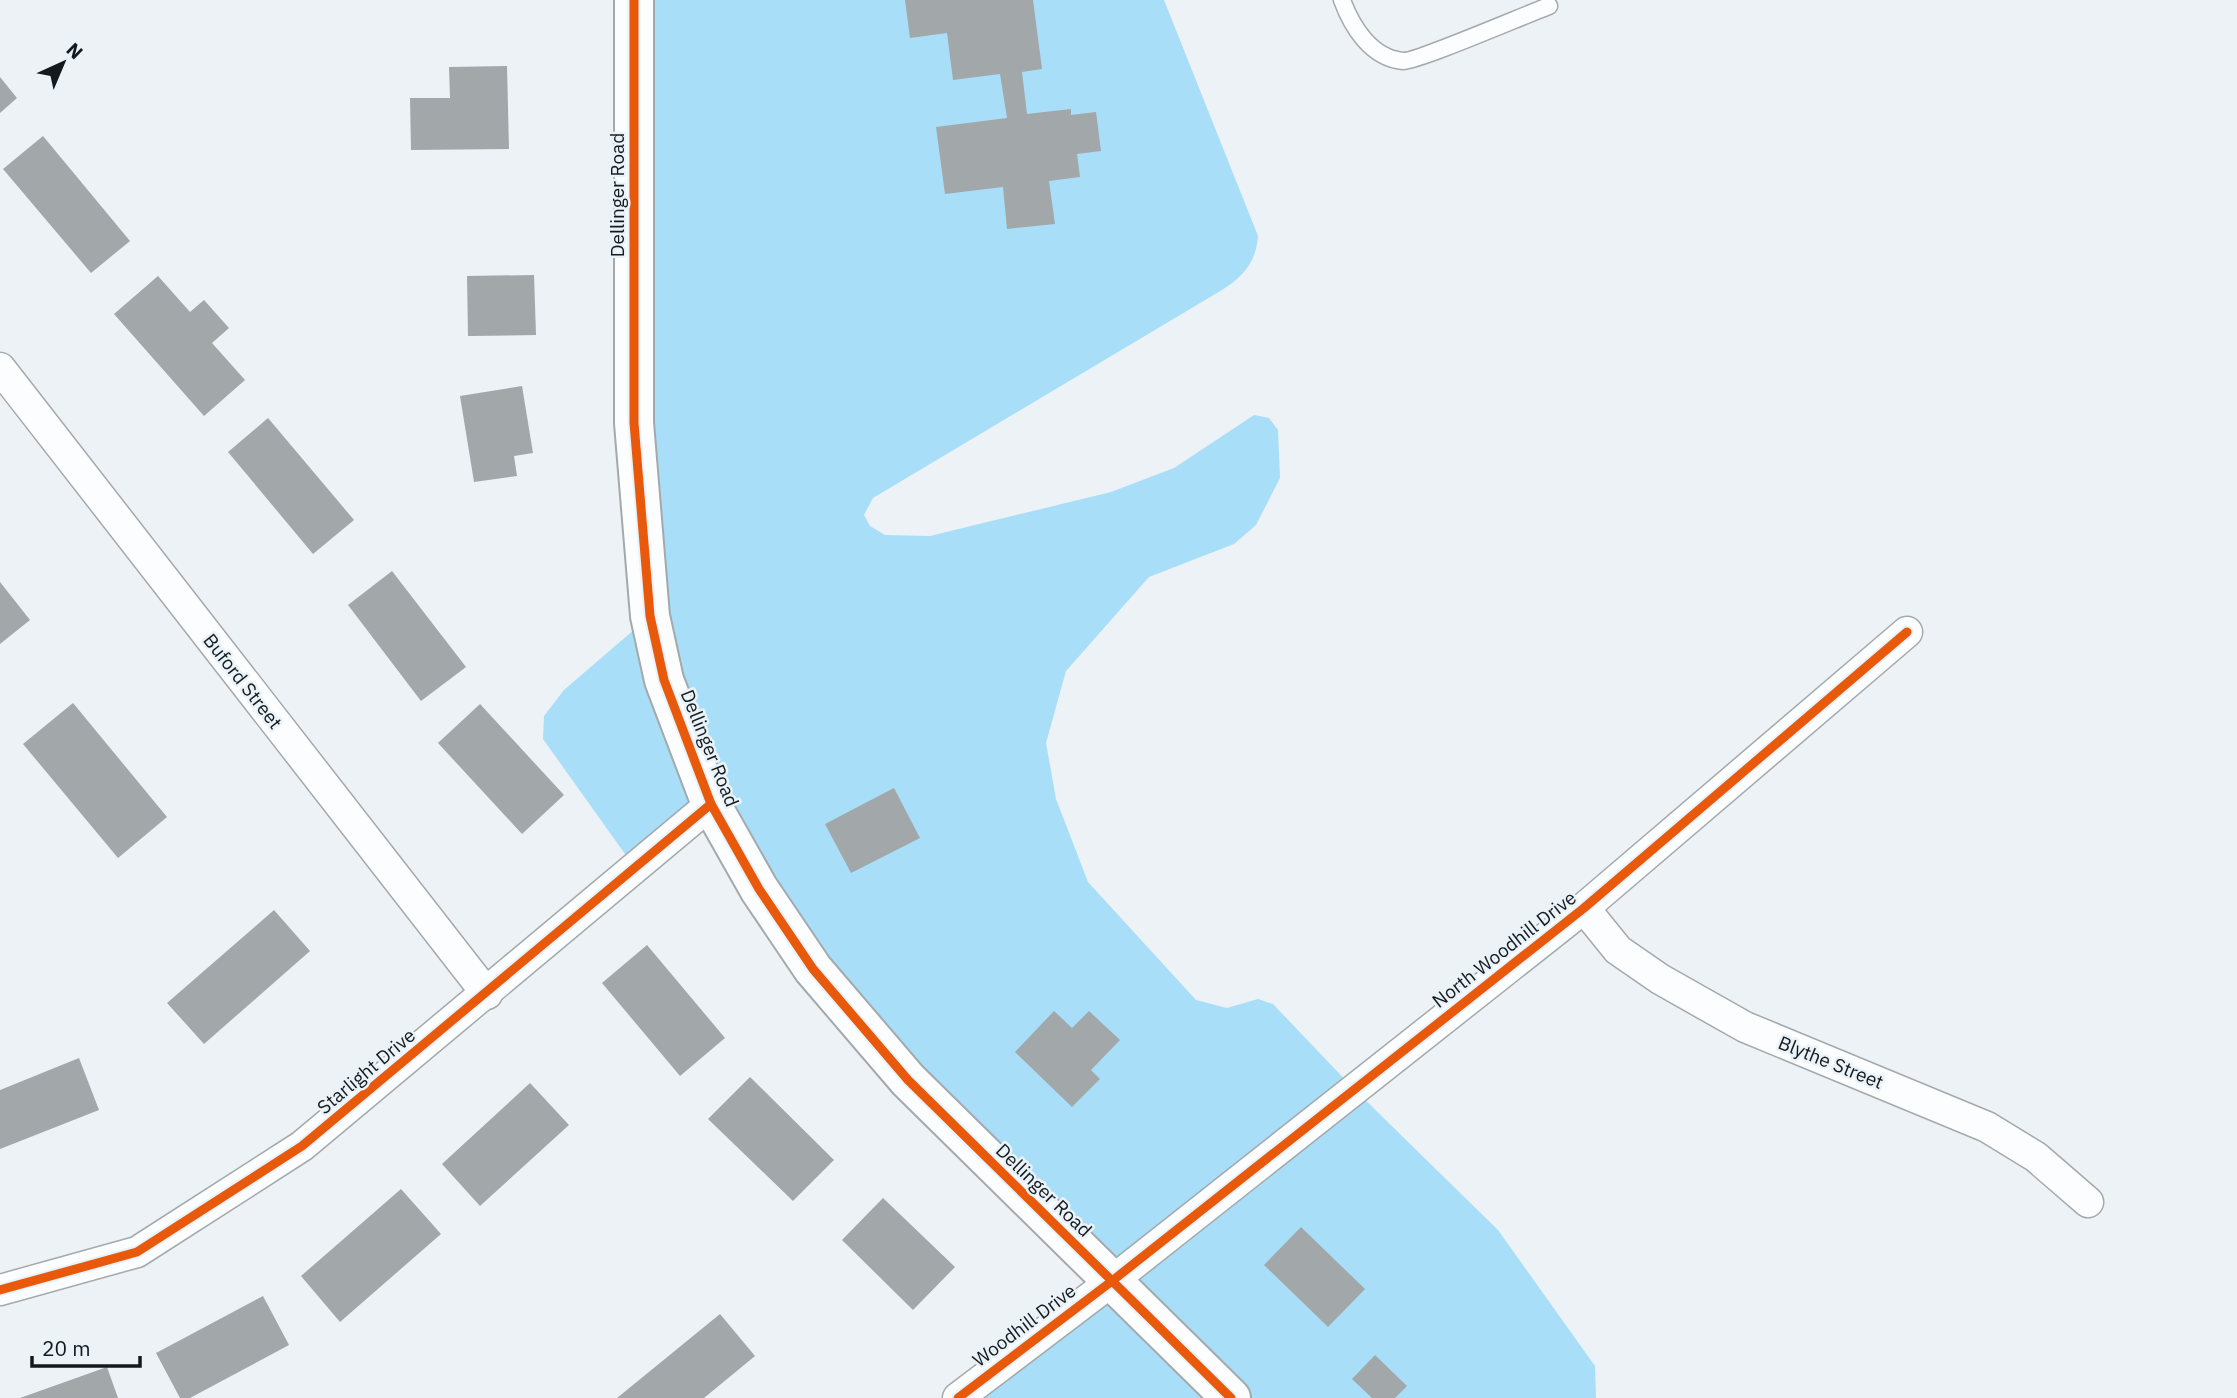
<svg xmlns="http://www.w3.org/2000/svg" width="2237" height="1398" font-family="'IBM Plex Sans',sans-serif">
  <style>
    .green { fill: #a9def8 }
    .building { fill: #a2a7a9 }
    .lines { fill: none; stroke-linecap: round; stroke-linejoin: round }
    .service-casing { stroke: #a4a9ac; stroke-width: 19 }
    .minor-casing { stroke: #a4a9ac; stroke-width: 33 }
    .tertiary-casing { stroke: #a4a9ac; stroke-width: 42 }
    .service { stroke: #fcfdfe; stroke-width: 16 }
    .minor { stroke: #fcfdfe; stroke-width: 30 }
    .tertiary { stroke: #fcfdfe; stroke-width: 38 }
    .cycleway-casing { stroke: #e9f3f9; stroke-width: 13 }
    .cycleway { stroke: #e8590c; stroke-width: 9 }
    .labels { text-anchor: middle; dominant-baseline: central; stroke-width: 5; stroke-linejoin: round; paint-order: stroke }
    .street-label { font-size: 19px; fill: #16191b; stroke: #e9f3f9 }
  </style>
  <rect width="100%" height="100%" fill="#ecf2f6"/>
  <path class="green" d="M634,0H1164L1258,236C1256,262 1244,276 1222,290L873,498L864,515L870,526L885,535L930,536L1111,492L1174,468L1254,415L1269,418L1278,430L1280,478L1256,525L1234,544L1149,577L1066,671L1046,743L1056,799L1088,882L1196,1000L1227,1008L1258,999L1273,1004L1354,1089L1498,1230L1595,1366L1596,1398H958L1111,1281L908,1080L711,805L635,868L543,739L544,716L564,690L650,616Z"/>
  <g class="building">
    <path d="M905,0H1033L1042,69L1022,72L1027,114L1071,109V115L1096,112L1101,151L1077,154L1080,177L1049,181L1055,224L1007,229L1003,187L945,194L936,127L1007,118L1000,74L953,80L947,33L910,38Z"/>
    <path d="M507,66L509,149L411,150L410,98H450L449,67Z"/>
    <path d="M0,77L17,98L0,113Z"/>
    <path d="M43,136L130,241L91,273L3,169Z"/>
    <path d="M534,275L536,335L468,336L467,276Z"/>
    <path d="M158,276L190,312L204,300L229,328L212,343L245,380L204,416L114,314Z"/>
    <path d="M522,386L533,453L514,456L517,476L474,482L460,396Z"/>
    <path d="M268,418L354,520L313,554L228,452Z"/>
    <path d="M392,571L466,667L421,701L348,605Z"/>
    <path d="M0,582L30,620L0,644Z"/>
    <path d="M73,703L167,817L118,858L23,744Z"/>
    <path d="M480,704L564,795L522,834L438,743Z"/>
    <path d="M894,788L920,838L851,873L825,824Z"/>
    <path d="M274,910L310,951L204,1044L167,1003Z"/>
    <path d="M647,945L725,1038L680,1076L602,983Z"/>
    <path d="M1054,1011L1072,1028L1089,1011L1120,1040L1091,1070L1100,1079L1072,1107L1015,1052Z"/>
    <path d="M79,1058L99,1110L0,1149V1090Z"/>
    <path d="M750,1077L834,1160L793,1201L708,1119Z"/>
    <path d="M530,1083L569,1125L480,1206L442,1164Z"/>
    <path d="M401,1189L441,1234L340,1322L301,1276Z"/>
    <path d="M883,1198L955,1267L913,1310L842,1240Z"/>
    <path d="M1301,1227L1365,1289L1328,1327L1264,1265Z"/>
    <path d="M263,1296L289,1345L190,1398H180L156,1353Z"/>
    <path d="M720,1314L755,1356L704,1398H617Z"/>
    <path d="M1375,1355L1407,1386L1395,1398H1372L1352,1379Z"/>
    <path d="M107,1367L118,1398H20Z"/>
  </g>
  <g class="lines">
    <defs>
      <path id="service" d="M1342,0C1352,27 1371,58 1403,61C1416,62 1527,14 1549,6"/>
      <g id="minor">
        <path d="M0,368L487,994"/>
        <path d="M1584,908L1618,950L1660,979L1745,1027L1987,1127L2036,1157L2088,1202"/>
        <path d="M0,1290L137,1252L302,1146L711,804"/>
        <path d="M958,1398L1112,1281L1584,908L1907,632"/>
      </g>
      <path id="tertiary" d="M634,0V423L650,616L664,680L711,804L759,889L813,969L908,1080L1231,1398"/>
    </defs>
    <use href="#service" class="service-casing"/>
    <use href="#minor" class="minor-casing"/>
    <use href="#tertiary" class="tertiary-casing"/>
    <use href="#service" class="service"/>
    <use href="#minor" class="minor"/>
    <use href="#tertiary" class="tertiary"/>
    <defs>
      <g id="cycleway">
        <path d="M634,0V423L650,616L664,680L711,804L759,889L813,969L908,1080L1231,1398"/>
        <path d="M0,1290L137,1252L302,1146L711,804"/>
        <path d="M958,1398L1112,1281L1584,908L1907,632"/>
      </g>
    </defs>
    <use href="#cycleway" class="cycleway-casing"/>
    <use href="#cycleway" class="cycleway"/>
  </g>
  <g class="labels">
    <g class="street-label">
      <text transform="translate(617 195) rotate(-90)">Dellinger Road</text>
      <text transform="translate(243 681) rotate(52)">Buford Street</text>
      <text transform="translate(710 748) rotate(68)">Dellinger Road</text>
      <text transform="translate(1504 949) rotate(-38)">North Woodhill Drive</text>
      <text transform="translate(1831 1062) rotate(22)">Blythe Street</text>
      <text transform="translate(366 1071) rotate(-40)">Starlight Drive</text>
      <text transform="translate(1044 1190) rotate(44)">Dellinger Road</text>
      <text transform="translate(1024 1325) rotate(-37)">Woodhill Drive</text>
    </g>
  </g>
  <g transform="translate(63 63) rotate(44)" stroke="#e9f3f9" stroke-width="5" paint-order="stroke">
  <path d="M0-5L12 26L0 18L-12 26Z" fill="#16191b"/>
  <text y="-10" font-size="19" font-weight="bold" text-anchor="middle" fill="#16191b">N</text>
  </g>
  <path d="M32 1356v10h108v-10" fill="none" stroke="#16191b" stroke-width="3.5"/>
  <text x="42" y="1356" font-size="21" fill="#16191b" stroke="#e9f3f9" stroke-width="5" paint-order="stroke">20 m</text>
</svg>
